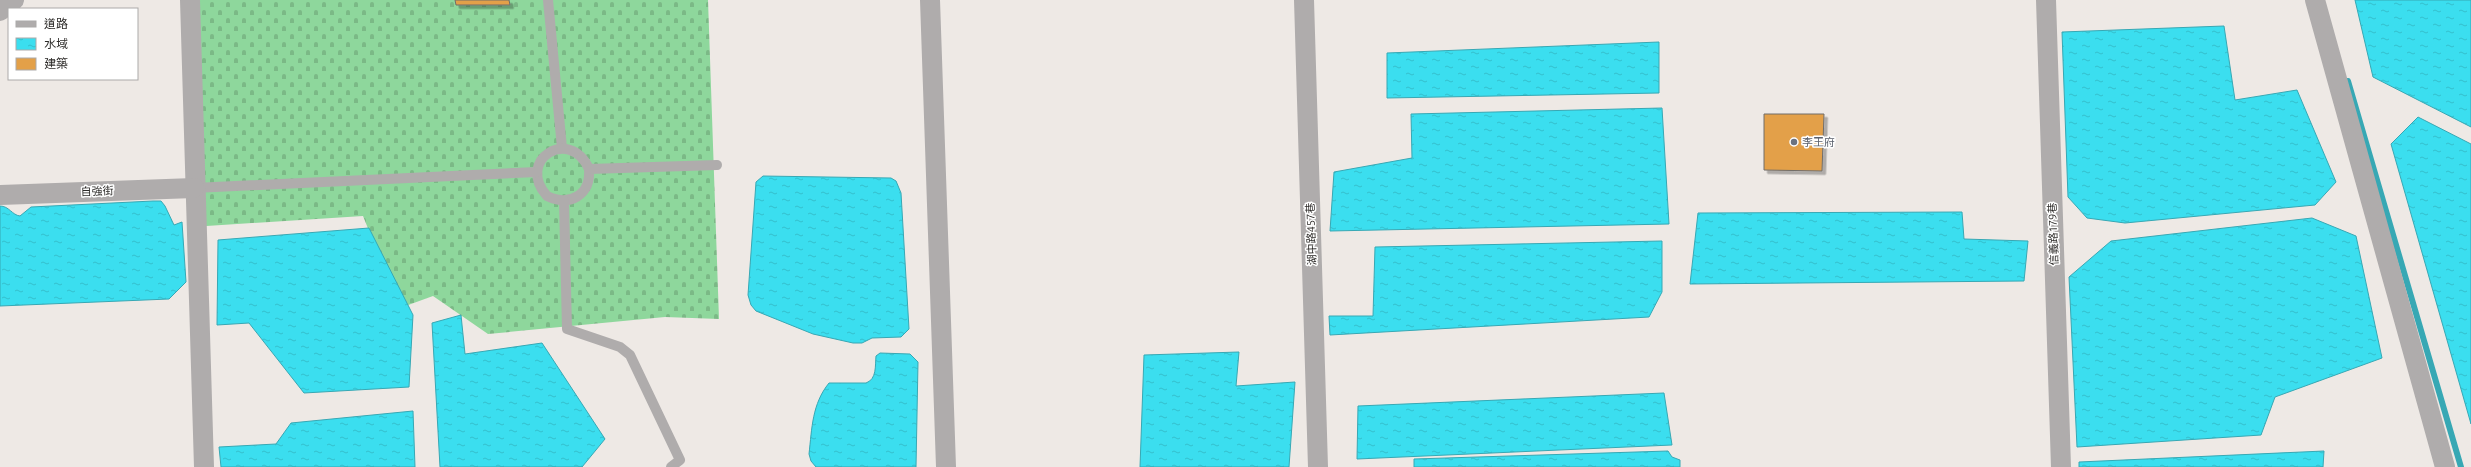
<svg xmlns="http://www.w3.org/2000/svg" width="2471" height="467" font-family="Ubuntu,'Noto Sans TC',sans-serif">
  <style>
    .cemetery { fill: url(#cemetery-stones) }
    .water { fill: url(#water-ripples); stroke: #37a8b4 }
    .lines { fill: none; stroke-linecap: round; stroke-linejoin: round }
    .stream { stroke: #37a8b4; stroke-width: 6 }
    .building { fill: #e3a048; stroke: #716d69; filter: url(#shadow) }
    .service { stroke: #afacac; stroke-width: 10 }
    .minor { stroke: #afacac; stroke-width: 20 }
    .worship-dot { fill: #6b7280; stroke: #fff; stroke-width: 1.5 }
    .labels { text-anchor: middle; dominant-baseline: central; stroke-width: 3; stroke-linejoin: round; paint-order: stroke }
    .worship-label { font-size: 11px; fill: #5b616d; stroke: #fff; text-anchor: start }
    .street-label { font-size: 11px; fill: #2d2b29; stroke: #fff }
  </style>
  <defs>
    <pattern id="cemetery-stones" width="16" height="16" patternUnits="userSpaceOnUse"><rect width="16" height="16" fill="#8ed79c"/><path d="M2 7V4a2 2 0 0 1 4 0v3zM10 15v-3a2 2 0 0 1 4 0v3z" fill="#7bb986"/></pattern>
    <pattern id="water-ripples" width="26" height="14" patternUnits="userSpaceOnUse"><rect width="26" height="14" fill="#3bdeef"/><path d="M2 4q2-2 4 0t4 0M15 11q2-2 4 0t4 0" fill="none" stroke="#34bfcd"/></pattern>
    <filter id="shadow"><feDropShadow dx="3.5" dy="3.5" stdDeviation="0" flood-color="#0004"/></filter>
  </defs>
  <rect width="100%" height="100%" fill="#eee9e5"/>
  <path class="cemetery" d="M183,0H708L719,319L665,317L488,334L433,296L400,308L363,216L191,227Z"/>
  <g class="water">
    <path d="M2355,0H2471V127L2373,77Z"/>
    <path d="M2224,26L2235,100L2297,90L2336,182L2315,205L2125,223L2087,218L2068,197L2062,32Z"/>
    <path d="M1659,42V93L1387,98V53Z"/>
    <path d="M1662,108L1669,224L1330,231L1334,172L1412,158L1411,114Z"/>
    <path d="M2418,117L2471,144V424L2391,144Z"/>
    <path d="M763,176L891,178L896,181L901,193L909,329L901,337L872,338L862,343H853L813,334L756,311L751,305L748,295L756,182Z"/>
    <path d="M153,201H161L165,206L174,225L182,222L186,282L169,299L0,306V206C9,206 12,215 20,216L31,207Z"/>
    <path d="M1962,212L1964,239L2028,241L2024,281L1690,284L1698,213Z"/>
    <path d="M2312,218L2356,236L2382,358L2275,397L2261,435L2077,447L2069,277L2111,241Z"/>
    <path d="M369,228L413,315L409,387L304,393L249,323L217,325L218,240Z"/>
    <path d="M1662,241V292L1649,317L1330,335L1329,316H1373L1375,247Z"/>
    <path d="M461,315L465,354L542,343L605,439L582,467H440L432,323Z"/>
    <path d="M1239,352L1236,386L1295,382L1289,467H1140L1144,355Z"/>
    <path d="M880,353L910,354L918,362L916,467H816L811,461L809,454C812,428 812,404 829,383H866C877,379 875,366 876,356Z"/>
    <path d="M1664,393L1672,445L1357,459L1358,406Z"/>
    <path d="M413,411L415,467H221L219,447L276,444L291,423Z"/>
    <path d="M1668,451L1672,457L1680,460V467H1414V459Z"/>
    <path d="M2324,451L2323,467H2079V462Z"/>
  </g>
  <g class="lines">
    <path class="stream" d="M2348,81L2461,467"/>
  </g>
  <g class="building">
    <path d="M455,0H509L510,5H456Z"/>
    <path d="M1764,114H1824L1822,171L1764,170Z"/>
  </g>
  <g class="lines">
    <g class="service">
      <path d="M548,0L562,148"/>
      <path d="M589,169C591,195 570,207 547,196C515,160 570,126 589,169L717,165"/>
      <path d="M194,188L537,172"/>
      <path d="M564,201L567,329L620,347L630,355L680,460L671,467"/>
    </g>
    <g class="minor">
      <path d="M190,0L204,467"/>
      <path d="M930,0L946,467"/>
      <path d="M1304,0L1318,467"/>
      <path d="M2046,0L2061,467"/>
      <path d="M2315,0L2445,467"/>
      <path d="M0,11L14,0"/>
      <path d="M0,195L194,188"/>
    </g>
  </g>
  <circle class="worship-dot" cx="1794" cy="142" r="4"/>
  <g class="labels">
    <g class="worship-label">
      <text x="1802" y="142">李王府</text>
    </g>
    <g class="street-label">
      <text transform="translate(97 191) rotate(-2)">自強街</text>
      <text transform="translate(1311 234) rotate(-92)">湖中路457巷</text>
      <text transform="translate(2053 234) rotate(-92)">信義路179巷</text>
    </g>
  </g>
  <rect x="8" y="8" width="130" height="72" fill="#ffffff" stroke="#abaaa9"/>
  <rect x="16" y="21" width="20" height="6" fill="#afacac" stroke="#abaaa9"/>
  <text x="44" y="28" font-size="12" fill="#2d2b29">道路</text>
  <rect x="16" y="38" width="20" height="12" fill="url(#water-ripples)" stroke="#abaaa9"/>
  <text x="44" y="48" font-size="12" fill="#2d2b29">水域</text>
  <rect x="16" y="58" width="20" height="12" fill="#e3a048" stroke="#abaaa9"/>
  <text x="44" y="68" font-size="12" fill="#2d2b29">建築</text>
</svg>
